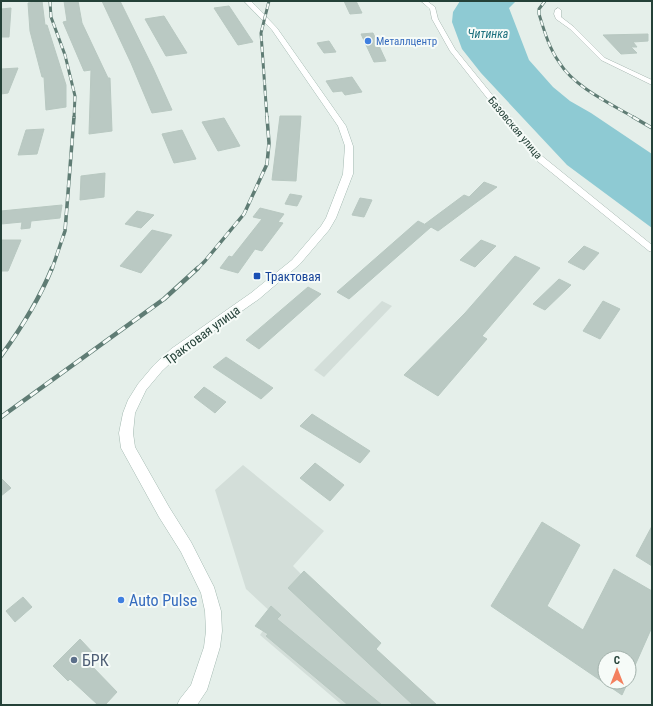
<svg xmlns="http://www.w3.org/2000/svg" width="653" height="706" font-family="'Roboto Condensed',sans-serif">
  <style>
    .built { fill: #d3ded9 }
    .water { fill: #8ecad3 }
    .building { fill: #bac9c3; stroke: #b8c8c1 }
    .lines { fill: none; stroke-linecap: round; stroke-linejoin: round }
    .street-casing { stroke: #a7b7b1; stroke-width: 1 }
    .secondary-casing { stroke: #a4bab2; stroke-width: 1 }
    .street { fill: #fff; fill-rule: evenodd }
    .secondary { fill: #fff; fill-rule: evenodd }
    .rail-far2-casing { stroke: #5f7c74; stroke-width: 3 }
    .rail-far1-casing { stroke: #5f7c74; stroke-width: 3.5 }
    .rail-casing { stroke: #5f7c74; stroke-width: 4.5 }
    .rail-far2 { stroke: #f6fbf8; stroke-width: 2; stroke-dasharray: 5.5; stroke-linecap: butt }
    .rail-far1 { stroke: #f6fbf8; stroke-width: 2.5; stroke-dasharray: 7; stroke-linecap: butt }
    .rail { stroke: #f6fbf8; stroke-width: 3; stroke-dasharray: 9; stroke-linecap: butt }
    .shop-dot { fill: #3f7fe0; stroke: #f6fbf8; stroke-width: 1.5 }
    .transit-dot { fill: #1a4fb4; stroke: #f6fbf8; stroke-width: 1.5 }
    .service-dot { fill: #5c6f8a; stroke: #f6fbf8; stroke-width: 1.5 }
    .labels { text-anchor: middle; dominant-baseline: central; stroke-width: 4; stroke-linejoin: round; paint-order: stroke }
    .far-shop-label { font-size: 11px; fill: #366cbe; stroke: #f6fbf8; text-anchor: start }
    .far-street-label { font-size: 11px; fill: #244138; stroke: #f6fbf8 }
    .far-water-label { font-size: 12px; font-style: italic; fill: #1d717e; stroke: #f6fbf8 }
    .transit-label { font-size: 13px; fill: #164399; stroke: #f6fbf8; text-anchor: start }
    .street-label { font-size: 13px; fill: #244138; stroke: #f6fbf8 }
    .near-shop-label { font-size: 16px; fill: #366cbe; stroke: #f6fbf8; text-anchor: start }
    .near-service-label { font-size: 16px; fill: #4e5e75; stroke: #f6fbf8; text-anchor: start }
  </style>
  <rect width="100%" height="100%" fill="#e5efea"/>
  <g class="built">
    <path d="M382,301L392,306L324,377L314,370Z"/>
    <path d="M243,465L324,531L293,566L432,705H342L260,635L274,615L246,589L215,490Z"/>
  </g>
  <path class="water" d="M460,1H516L509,8L529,60L553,87L570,101L591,113L652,154V228L567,165L481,73L462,49L452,22L453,12Z"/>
  <g class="building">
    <path d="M42,1L45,25H47L66,85V107L46,110L44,77H42L30,31L28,3Z"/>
    <path d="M64,1H78L82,23L108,78H110L112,131L89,134L91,70L84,71L63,22L67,21Z"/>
    <path d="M102,1H120L153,68L172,110L152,113L131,63Z"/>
    <path d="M344,1H356L362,13L350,14Z"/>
    <path d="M229,6L253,42L238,45L214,8Z"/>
    <path d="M11,8L9,37H1V9Z"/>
    <path d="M164,16L187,53L166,56L145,19Z"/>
    <path d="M373,33L386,61L374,62L361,34Z"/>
    <path d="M648,34V41L633,42L637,47H631L637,53L621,54L603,35Z"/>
    <path d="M329,41L336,52L324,53L317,43Z"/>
    <path d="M18,68L8,93L1,94V69Z"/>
    <path d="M352,77L362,92L345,95L342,91L333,92L326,81Z"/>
    <path d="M280,116H301L296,181L272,180Z"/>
    <path d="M224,118L240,146L218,151L202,122Z"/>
    <path d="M44,129L37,154L18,155L26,130Z"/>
    <path d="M182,130L196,159L174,163L162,134Z"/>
    <path d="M105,173L104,197L80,200L81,176Z"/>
    <path d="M484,182L497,187L438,231L431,227L349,299L337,292L418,221L430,227L425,224L464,195L469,197Z"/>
    <path d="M290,194L302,196L297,206L285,204Z"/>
    <path d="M360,198L372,200L364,217L352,215Z"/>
    <path d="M62,205L60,218L31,221L30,228L21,229L22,222L1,224V211Z"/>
    <path d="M260,208L284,214L278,222L283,223L262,251L255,249L238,273L220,268L229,256L232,257L262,219L253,217Z"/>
    <path d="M137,211L154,215L141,228L125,224Z"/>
    <path d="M152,230L172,235L141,273L120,266Z"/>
    <path d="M1,240H21L8,271H1Z"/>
    <path d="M481,240L496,246L475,267L460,260Z"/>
    <path d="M584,246L599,253L584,270L568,262Z"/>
    <path d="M515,256L540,268L482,336L487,339L438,396L404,375L465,313Z"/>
    <path d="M559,279L571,285L545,310L533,304Z"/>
    <path d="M308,287L321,294L259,349L246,340Z"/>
    <path d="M603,301L620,309L600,339L583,331Z"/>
    <path d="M226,357L273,388L261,399L213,367Z"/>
    <path d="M204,387L226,402L215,413L194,397Z"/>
    <path d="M312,414L370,451L360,463L300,426Z"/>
    <path d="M315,463L344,485L330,501L300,478Z"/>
    <path d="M1,478L11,488L1,496Z"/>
    <path d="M542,522L580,545L547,606L583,630L614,569L652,591V627L629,679V658H605V682H628L622,695L491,606Z"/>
    <path d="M652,526V566L636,556Z"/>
    <path d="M304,571L381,643L376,649L437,705H413L288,588Z"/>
    <path d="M23,597L32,607L15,622L6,611Z"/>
    <path d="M271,606L281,615L277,619L382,705H348L266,636L268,634L255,626Z"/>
    <path d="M80,639L94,654L87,661L117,692L105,705H98L70,679L68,681L53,666Z"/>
  </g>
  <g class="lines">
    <defs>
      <g id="street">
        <path d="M421,1H427L435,7L438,19L455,49L542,156L652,245V252L649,251L536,160L450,51L432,19L430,9Z"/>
        <path d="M558,8L561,10V17L574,27L605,58L652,80V85L601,60L570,29L556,19L554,14L555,10Z"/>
      </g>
      <path id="secondary" d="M244,1H251L277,28L346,126L353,146V174L336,218L329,230L300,264L259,299L179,355L162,371L146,390L135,413L133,433L135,447L169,507L191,542L214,587L221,611L222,631L220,647L207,690L197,705H177L180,699L191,685L204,647L206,631L205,611L201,593L181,552L159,517L121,448L119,433L123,413L128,400L138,384L154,365L171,349L251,293L292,260L321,226L326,218L343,174L345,146L338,126L272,30Z"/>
    </defs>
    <use href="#street" class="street-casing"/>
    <use href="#secondary" class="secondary-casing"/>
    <use href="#street" class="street"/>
    <use href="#secondary" class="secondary"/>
    <defs>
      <g id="rail-far2">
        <path d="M50,1L51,17L65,55L75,96L74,118"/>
        <path d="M545,1L539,9V14C544,30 549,48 559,62C574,87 611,104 635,118"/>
        <path d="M267,118L261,33L269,1"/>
      </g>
      <g id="rail-far1">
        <path d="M633,117L652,128"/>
        <path d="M52,269L65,231L74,117"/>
        <path d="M197,269L205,261L244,214L267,164L269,143L267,117"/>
      </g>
      <g id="rail">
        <path d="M1,356C22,327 39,300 52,268"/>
        <path d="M1,417L164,299L198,268"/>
      </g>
    </defs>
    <use href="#rail-far2" class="rail-far2-casing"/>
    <use href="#rail-far1" class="rail-far1-casing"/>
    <use href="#rail" class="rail-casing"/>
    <use href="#rail-far2" class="rail-far2"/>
    <use href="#rail-far1" class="rail-far1"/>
    <use href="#rail" class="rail"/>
  </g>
  <g class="shop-dot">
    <circle cx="368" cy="41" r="4"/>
    <circle cx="121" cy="600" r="4"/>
  </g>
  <rect class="transit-dot" x="253" y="272" width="8" height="8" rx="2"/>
  <circle class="service-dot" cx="74" cy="660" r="4"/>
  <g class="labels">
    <g class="far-shop-label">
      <text x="376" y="41">Металлцентр</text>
    </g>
    <g class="far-street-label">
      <text transform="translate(515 128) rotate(50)">Базовская улица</text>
    </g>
    <g class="far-water-label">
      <text x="488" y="34">Читинка</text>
    </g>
    <g class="transit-label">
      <text x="265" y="276">Трактовая</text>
    </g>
    <g class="street-label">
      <text transform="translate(202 335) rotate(-36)">Трактовая улица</text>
    </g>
    <g class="near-shop-label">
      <text x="129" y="600">Auto Pulse</text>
    </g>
    <g class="near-service-label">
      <text x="82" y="660">БРК</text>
    </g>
  </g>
  <rect width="653" height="706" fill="none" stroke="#244138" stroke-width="4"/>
  <g transform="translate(617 670)"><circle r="19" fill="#f6fbf8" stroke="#a2b1ab"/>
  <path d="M0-3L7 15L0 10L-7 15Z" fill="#f3805f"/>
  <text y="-6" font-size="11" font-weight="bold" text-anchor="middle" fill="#244138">С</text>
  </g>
</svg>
